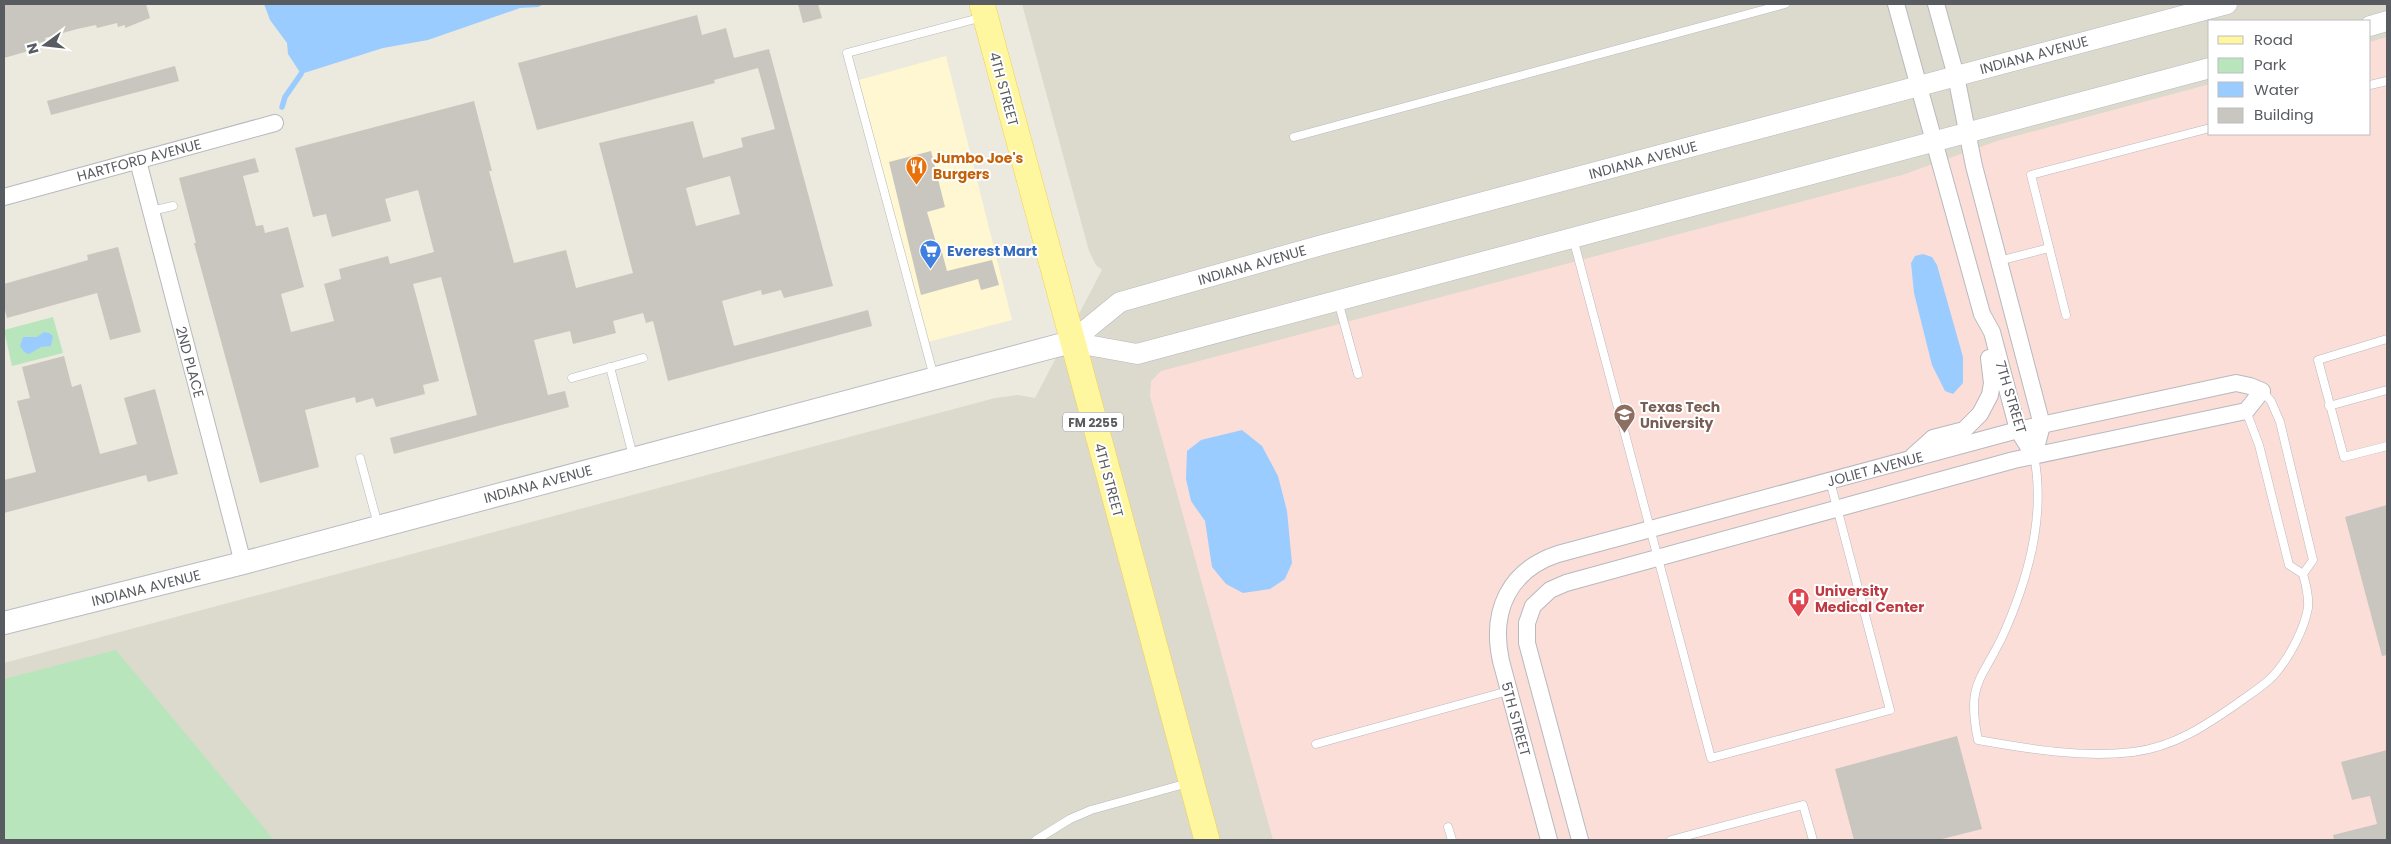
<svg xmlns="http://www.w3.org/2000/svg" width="2391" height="844" font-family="Poppins,sans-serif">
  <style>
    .commercial { fill: #fef7d1 }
    .education { fill: #dcd9cd; fill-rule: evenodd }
    .medical { fill: #fbded8 }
    .green { fill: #b9e5bd }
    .water { fill: #9bccff }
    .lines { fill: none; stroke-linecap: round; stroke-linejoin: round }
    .stream { stroke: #9bccff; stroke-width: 5.5 }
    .building { fill: #c8c6be; fill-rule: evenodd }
    .service-casing { stroke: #b7b9be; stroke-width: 9 }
    .minor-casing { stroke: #b7b9be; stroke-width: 18 }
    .tertiary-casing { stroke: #b7b9be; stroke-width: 21 }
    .secondary-casing { stroke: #b8bbc1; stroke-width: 24 }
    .primary-casing { stroke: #f4d24f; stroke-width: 26 }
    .service { stroke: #fff; stroke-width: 8 }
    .minor { stroke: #fff; stroke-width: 16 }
    .tertiary { stroke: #fff; stroke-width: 20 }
    .secondary { stroke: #fff; stroke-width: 22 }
    .primary { stroke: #fff6a0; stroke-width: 25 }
    .labels { text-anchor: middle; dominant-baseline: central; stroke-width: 4; stroke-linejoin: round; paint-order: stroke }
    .shield { fill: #fff; stroke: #8a8c90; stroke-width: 1 }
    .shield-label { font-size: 12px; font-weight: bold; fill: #585b60 }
    .street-label { font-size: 14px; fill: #585b60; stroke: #fff }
    .food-label { font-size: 14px; font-weight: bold; fill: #c56008; stroke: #fff; text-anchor: start }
    .shop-label { font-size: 14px; font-weight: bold; fill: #366cbe; stroke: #fff; text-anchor: start }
    .education-label { font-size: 14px; font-weight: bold; fill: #785e54; stroke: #fff; text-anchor: start }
    .health-label { font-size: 14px; font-weight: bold; fill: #be3a42; stroke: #fff; text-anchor: start }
  </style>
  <rect width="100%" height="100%" fill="#eceade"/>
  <path class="commercial" d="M946,56L1012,320L928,342L859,80Z"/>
  <path class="education" d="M1022,4H2387V840H4V663L995,398L1018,395L1035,398L1102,270L1096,265L1089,251ZM2210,21H2370V134H2210Z"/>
  <path class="medical" d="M2387,37V840H1273L1150,396L1151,381L1161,371L1902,175L1997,141L2210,84V134H2370V42Z"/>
  <g class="green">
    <path d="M53,317L63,353L12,366L4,330Z"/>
    <path d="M116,650L274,840H4V679Z"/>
  </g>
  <g class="water">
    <path d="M264,4H544L538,7L520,8L428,40L383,48L301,74L288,54L287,43L270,20Z"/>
    <path d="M1923,254L1932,257L1937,265L1963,357V383L1953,394L1945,391L1932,365L1914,293L1911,263L1915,256Z"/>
    <path d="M44,332L49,333L53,336L51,346L41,347L29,354L24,352L20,346L23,337H37Z"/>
    <path d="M1242,430L1262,446L1278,476L1287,511L1292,563L1285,579L1270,589L1243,593L1226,584L1212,567L1205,521L1191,501L1186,479L1187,451L1201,440Z"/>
  </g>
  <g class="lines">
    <path class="stream" d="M282,107L285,97L301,74"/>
  </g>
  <g class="building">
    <path d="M4,4H146L150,18L125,28V25L118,27L117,23L97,28L96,25L77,29L45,38L46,41L31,45L32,50L4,58Z"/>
    <path d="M798,4H818L822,18L803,23Z"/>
    <path d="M697,15L702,35L726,28L734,58L769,49L833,286L784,298L781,290L762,295L761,290L722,301L734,346L868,310L872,326L668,381L653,321L646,323L643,313L613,321L616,333L573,344L570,331L534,340L548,395L565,391L569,407L394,454L390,438L477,415L441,277L413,284L439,381L423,385L425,394L376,407L373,398L356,403L355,397L305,410L319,467L260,483L194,243H196L179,178L255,158L259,172L243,176L256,226L263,225L265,233L288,227L304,287L281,294L291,332L334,321L324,284L341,279L339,269L388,256L390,264L434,252L418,190L385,199L391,221L332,237L326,214L313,217L295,148L474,101L492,171H489L514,263L566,250L576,288L633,273L599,143L693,121L703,158L743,147L741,138L775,129L758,68L714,80L715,83L537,130L518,63ZM730,176L740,214L696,226L686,188Z"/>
    <path d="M175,66L179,81L51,115L47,101Z"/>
    <path d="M931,151L945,207L927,212L937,246L940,245L947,271L992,260L999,285L981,290L978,279L921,295L889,162Z"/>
    <path d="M118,247L141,332L110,340L97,293L7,318L4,306V284L88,260L87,255Z"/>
    <path d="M64,356L72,387L81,384L100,454L137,444L124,398L155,389L178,474L148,482L146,475L4,513V480L36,472L17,401L30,398L22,367Z"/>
    <path d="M2387,505V655L2382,656L2345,517Z"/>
    <path d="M1957,736L1982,829L1938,840H1854L1835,769Z"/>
    <path d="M2387,750V840H2334L2333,835L2377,824L2370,796L2352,800L2341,762Z"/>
  </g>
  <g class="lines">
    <defs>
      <g id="service">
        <path d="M2370,85L2387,81"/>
        <path d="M1294,137L1785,4"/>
        <path d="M151,211L173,206"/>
        <path d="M1573,238L1711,758L1890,710L1830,481"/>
        <path d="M1999,261L2049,248"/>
        <path d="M1338,301L1358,374"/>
        <path d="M2066,315L2031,175L2210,128"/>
        <path d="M2387,339L2318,360L2344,457L2387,446"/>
        <path d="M610,367L633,456"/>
        <path d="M934,377L847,53L983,17"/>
        <path d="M572,378L643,358"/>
        <path d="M2262,391L2271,401L2280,422L2313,560L2303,574"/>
        <path d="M2329,406L2387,390"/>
        <path d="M2034,456C2046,516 2028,579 2004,633C1982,681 1966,682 1978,740C2029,749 2081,758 2133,752C2174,747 2205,726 2238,703C2250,694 2264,686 2274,675C2289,658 2304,630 2308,608C2309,596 2306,585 2303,574L2289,565L2259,445L2246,411"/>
        <path d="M360,458L378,525"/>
        <path d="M1316,744L1508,691"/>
        <path d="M1448,827L1452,840"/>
        <path d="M1036,840L1070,819L1091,810L1188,783"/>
        <path d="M1671,840L1803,805L1813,840"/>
      </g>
      <g id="minor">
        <path d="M1896,4L1982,314L1992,332L2018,430L2034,456"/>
        <path d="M1936,4L1956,76L1974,166L2042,425L2034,456"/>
        <path d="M138,161L243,563"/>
        <path d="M4,197L275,123"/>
        <path d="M1913,456L1933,438L1964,430L1980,414L1990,395L1992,383L1989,358"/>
        <path d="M1549,840L1501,661C1490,611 1509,570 1558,554L2018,430L2236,383L2250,386L2262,391L2246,411L2014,460L1566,583L1550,590L1533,606L1527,623V643L1580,840"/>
      </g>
      <g id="tertiary">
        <path d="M2370,26L2387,21"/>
        <path d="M1071,342L1120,302L1322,245L2227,4"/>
        <path d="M1071,342L1137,354L2210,68"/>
      </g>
      <path id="secondary" d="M4,623L243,563L1071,342"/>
      <path id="primary" d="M982,4L1207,840"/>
    </defs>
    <use href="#service" class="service-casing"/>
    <use href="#minor" class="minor-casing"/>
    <use href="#tertiary" class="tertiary-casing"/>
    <use href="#secondary" class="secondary-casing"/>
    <use href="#primary" class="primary-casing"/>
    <use href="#service" class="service"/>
    <use href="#minor" class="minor"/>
    <use href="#tertiary" class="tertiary"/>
    <use href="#secondary" class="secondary"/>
    <use href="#primary" class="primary"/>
  </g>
  <defs>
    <symbol id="restaurant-pin" viewBox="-11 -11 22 30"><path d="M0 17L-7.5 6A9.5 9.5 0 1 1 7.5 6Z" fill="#e8710a" stroke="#fff"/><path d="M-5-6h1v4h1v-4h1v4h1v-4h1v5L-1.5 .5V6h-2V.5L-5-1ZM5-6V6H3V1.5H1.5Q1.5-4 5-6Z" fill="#fff"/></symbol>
    <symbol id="supermarket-pin" viewBox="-11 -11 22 30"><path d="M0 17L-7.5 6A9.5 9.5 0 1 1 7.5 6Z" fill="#3f7fe0" stroke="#fff"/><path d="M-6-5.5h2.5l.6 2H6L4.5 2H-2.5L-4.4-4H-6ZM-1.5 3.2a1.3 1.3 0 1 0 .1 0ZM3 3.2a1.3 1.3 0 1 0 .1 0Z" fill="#fff"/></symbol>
    <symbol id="university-pin" viewBox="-11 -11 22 30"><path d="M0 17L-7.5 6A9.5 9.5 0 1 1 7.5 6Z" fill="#8d6e63" stroke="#fff"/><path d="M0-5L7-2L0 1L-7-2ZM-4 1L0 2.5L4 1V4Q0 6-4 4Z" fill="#fff"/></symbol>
    <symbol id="hospital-pin" viewBox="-11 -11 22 30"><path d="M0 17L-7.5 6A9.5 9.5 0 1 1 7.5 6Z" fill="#e0444e" stroke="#fff"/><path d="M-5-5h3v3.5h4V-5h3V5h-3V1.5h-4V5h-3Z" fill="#fff"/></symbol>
  </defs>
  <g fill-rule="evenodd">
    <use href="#restaurant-pin" x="904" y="154" width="25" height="34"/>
    <use href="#supermarket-pin" x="918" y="238" width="25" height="34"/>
    <use href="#university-pin" x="1612" y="402" width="25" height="34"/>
    <use href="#hospital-pin" x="1786" y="586" width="25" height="34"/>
  </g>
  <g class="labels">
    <rect class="shield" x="1063" y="412.5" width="60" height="19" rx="4"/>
    <g class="shield-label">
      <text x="1093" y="422">FM 2255</text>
    </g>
    <g class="street-label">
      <text transform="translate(2034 55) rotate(-15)">INDIANA AVENUE</text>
      <text transform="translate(1004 89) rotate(75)">4TH STREET</text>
      <text transform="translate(139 160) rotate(-15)">HARTFORD AVENUE</text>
      <text transform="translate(1643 160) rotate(-15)">INDIANA AVENUE</text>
      <text transform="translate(1252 265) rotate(-16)">INDIANA AVENUE</text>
      <text transform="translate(190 362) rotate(75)">2ND PLACE</text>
      <text transform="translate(2011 397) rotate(73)">7TH STREET</text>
      <text transform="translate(1875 469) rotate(-15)">JOLIET AVENUE</text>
      <text transform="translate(1109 480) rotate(75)">4TH STREET</text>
      <text transform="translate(538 484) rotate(-15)">INDIANA AVENUE</text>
      <text transform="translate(146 588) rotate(-14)">INDIANA AVENUE</text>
      <text transform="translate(1516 719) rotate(75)">5TH STREET</text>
    </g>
    <g class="food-label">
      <text x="933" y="158">Jumbo Joe's<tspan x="933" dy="16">Burgers</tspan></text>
    </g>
    <g class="shop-label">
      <text x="947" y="251">Everest Mart</text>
    </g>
    <g class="education-label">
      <text x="1640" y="407">Texas Tech<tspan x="1640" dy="16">University</tspan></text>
    </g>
    <g class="health-label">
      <text x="1815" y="591">University<tspan x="1815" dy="16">Medical Center</tspan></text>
    </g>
  </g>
  <rect width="2391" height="844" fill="none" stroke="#585b60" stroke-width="10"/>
  <rect x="2208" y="20" width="162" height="115" fill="#ffffff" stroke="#bcbdbf"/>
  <rect x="2218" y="36" width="25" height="8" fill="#fff6a0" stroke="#bcbdbf"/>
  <text x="2254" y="45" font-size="15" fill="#585b60">Road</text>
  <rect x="2218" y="58" width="25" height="15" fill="#b9e5bd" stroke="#bcbdbf"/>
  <text x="2254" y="70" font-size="15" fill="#585b60">Park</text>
  <rect x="2218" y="82" width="25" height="15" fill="#9bccff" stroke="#bcbdbf"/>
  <text x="2254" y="95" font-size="15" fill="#585b60">Water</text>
  <rect x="2218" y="108" width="25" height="15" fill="#c8c6be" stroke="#bcbdbf"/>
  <text x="2254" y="120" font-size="15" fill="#585b60">Building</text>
  <g transform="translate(45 45) rotate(255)" stroke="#ffffff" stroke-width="4" paint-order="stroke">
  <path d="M0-4L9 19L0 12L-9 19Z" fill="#585b60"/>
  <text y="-8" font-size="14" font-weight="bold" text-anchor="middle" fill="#585b60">N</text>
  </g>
</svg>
